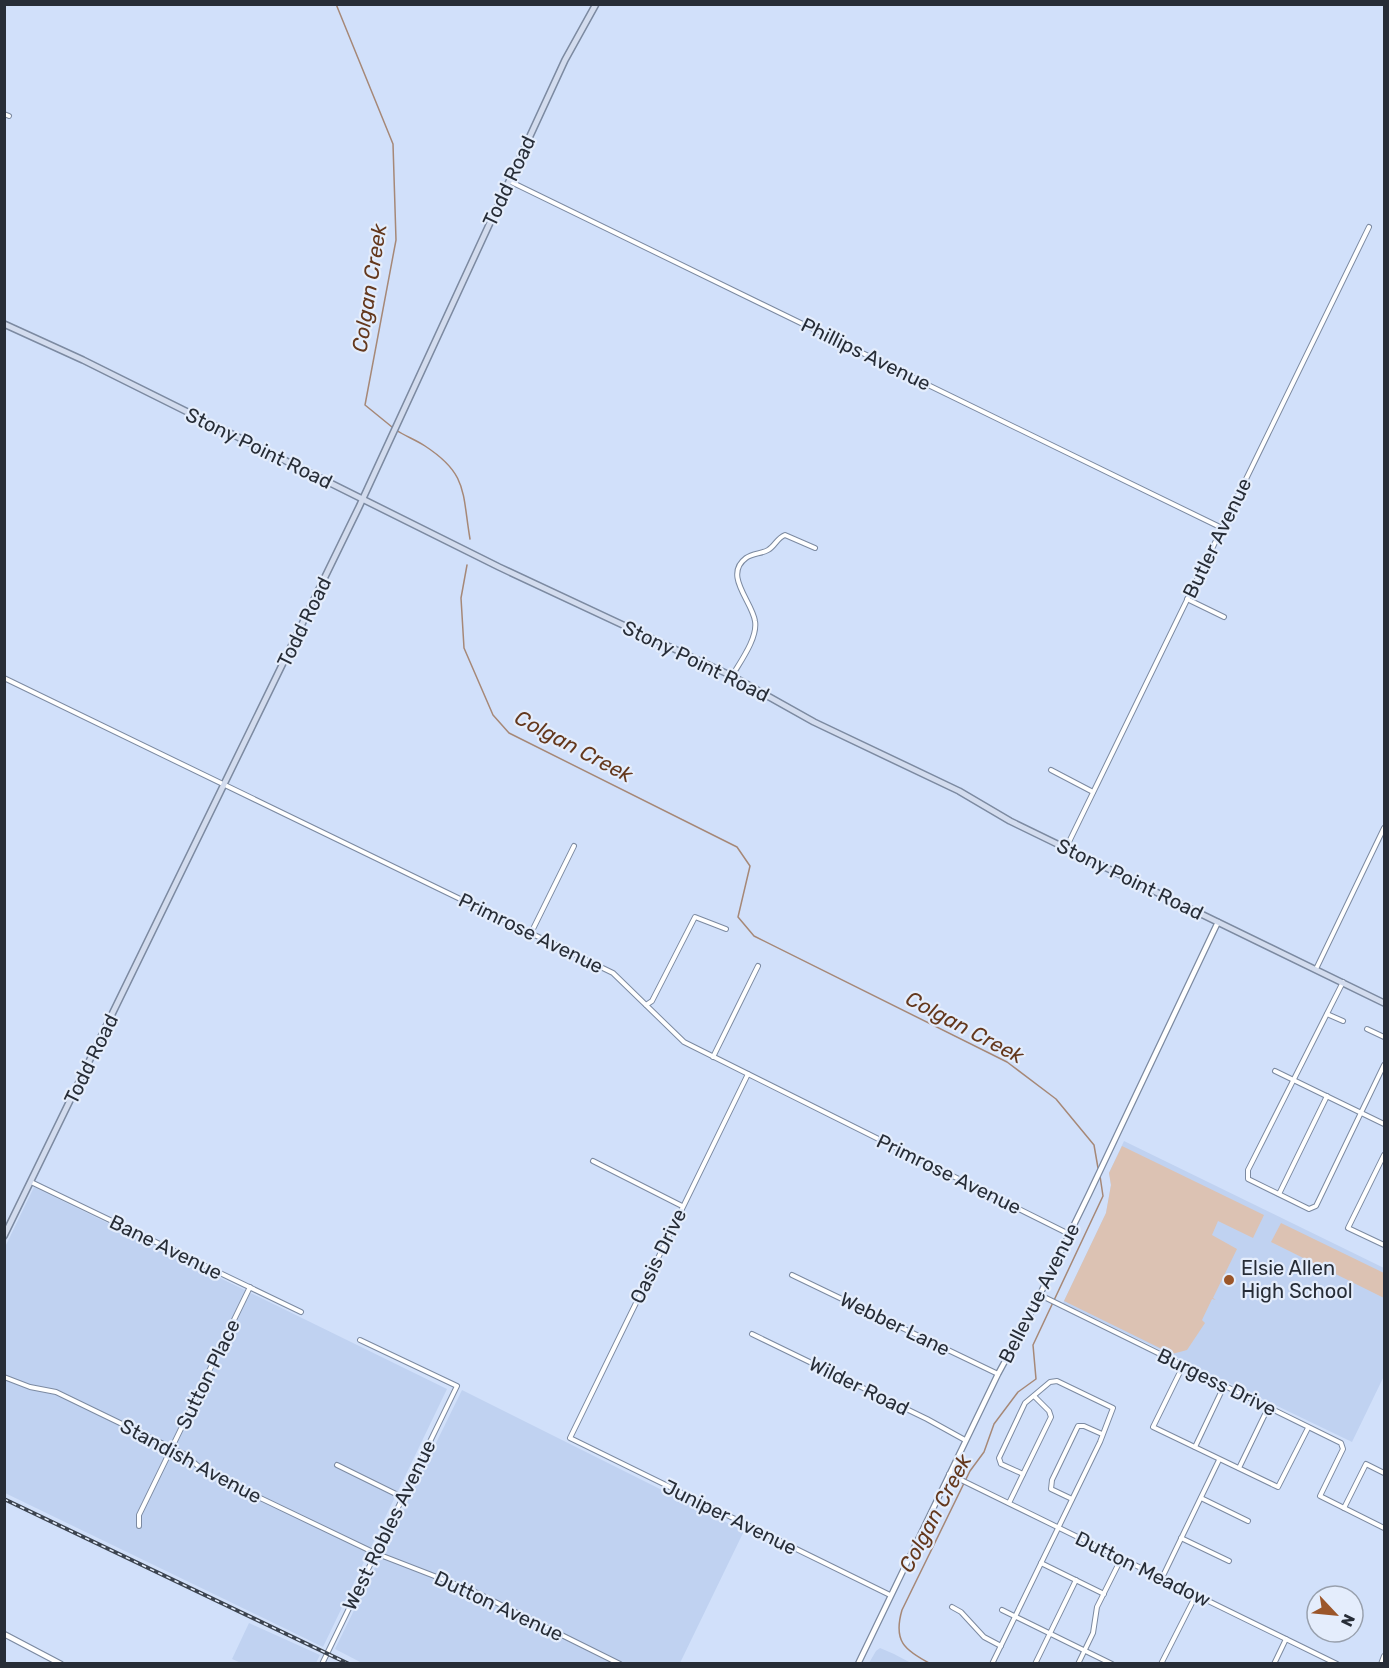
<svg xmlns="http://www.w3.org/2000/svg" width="1389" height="1668" font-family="Rubik,sans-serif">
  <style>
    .built { fill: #c0d2f1 }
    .green { fill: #dcc2b3 }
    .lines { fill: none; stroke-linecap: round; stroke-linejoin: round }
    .stream { stroke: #a68877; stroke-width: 1.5 }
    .minor-casing { stroke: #7c8aa1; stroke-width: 6 }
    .tertiary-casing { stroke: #7c8aa1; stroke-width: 7 }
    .secondary-casing { stroke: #7c8aa1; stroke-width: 8 }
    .minor { stroke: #fff; stroke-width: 4 }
    .tertiary { stroke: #fff; stroke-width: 4.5 }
    .secondary { stroke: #d3dcee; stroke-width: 5 }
    .rail-casing { stroke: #3c4450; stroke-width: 4 }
    .rail { stroke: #e4edfc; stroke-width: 1.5; stroke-dasharray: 4.5; stroke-linecap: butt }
    .poi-dot { fill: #9b562a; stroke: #e4edfc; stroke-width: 2 }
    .labels { text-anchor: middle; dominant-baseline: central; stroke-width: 4.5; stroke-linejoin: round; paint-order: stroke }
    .street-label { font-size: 20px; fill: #272d37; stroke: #e4edfc }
    .poi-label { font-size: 20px; fill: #272d37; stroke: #e4edfc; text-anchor: start }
    .water-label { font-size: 21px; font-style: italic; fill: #64381d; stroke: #e4edfc }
  </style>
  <rect width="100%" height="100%" fill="#d1e0fa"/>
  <g class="built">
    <path d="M1124,1141L1384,1268V1376L1352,1442L1063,1303L1106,1213L1111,1185L1109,1173Z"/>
    <path d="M34,1187L447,1389L323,1647L5,1493L4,1249Z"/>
    <path d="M462,1390L744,1531L680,1663L364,1664L335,1649Z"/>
    <path d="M249,1623L320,1655L316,1663H241L232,1659Z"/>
    <path d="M880,1648L894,1654L911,1663H869L876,1651Z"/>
  </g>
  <g class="green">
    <path d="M1122,1146L1264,1215L1253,1238L1218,1221L1212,1235L1237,1249L1213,1298L1216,1300L1212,1299L1202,1320L1205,1323L1187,1350L1172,1354L1064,1301L1106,1213L1111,1185L1109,1173Z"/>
    <path d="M1281,1223L1384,1273V1298L1271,1242Z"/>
  </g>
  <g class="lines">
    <g class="stream">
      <path d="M336,4L393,144L396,240L365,405L392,427"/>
      <path d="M396,430C405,436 416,440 425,446C468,474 462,492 470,539"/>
      <path d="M467,565L461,598L464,648L493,715L509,733L737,847L750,866L738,917L754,936L1007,1062L1056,1099L1094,1145L1098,1168"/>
      <path d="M931,1664C904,1650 893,1641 902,1610L970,1471L984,1452L994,1424L1018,1392L1036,1379L1033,1345L1103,1196L1100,1176"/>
    </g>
    <defs>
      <g id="minor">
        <path d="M4,114L9,116"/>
        <path d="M509,181L1222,528"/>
        <path d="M1187,599L1224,617"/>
        <path d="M732,676C740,662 758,638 755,621C752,601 723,575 746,558C753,553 761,554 768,550C775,546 777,538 785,535L815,548"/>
        <path d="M4,678L613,973L684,1042L1069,1234"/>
        <path d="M1051,770L1093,792"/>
        <path d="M1066,848L1369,227"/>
        <path d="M531,933L574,846"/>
        <path d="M1316,969L1384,828"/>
        <path d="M1343,982L1248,1170V1179L1309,1209L1316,1206L1384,1065"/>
        <path d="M646,1005L652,1001L695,917L726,929"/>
        <path d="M1327,1014L1343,1021"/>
        <path d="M1367,1029L1384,1037"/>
        <path d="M713,1057L758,966"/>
        <path d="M1275,1071L1384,1124"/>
        <path d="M748,1074L570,1438L890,1595"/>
        <path d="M1384,1155L1348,1228L1384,1245"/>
        <path d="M593,1161L682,1206"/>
        <path d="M31,1182L301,1312"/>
        <path d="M1279,1194L1327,1096"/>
        <path d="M792,1275L998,1374"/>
        <path d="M1040,1295L1341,1443L1343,1449L1320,1496L1384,1528"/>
        <path d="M752,1334L927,1419L965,1440"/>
        <path d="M1183,1366L1153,1427L1278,1487L1308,1428"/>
        <path d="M4,1377L30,1387L56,1392L184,1454L204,1471L375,1553L473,1591L620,1664"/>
        <path d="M1195,1447L1224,1386"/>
        <path d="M337,1465L402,1497"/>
        <path d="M1239,1468L1268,1408"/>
        <path d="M949,1474L1337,1664"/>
        <path d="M1201,1498L1248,1521"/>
        <path d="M1072,1499L1051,1489L1052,1480L1078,1426H1084L1102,1434"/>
        <path d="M1009,1503L1051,1417L1049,1411L1034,1396"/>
        <path d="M1344,1508L1366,1464L1384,1473"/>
        <path d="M139,1526V1515L250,1287"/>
        <path d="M1181,1538L1229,1561"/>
        <path d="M1041,1563L1104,1594"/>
        <path d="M1162,1578L1219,1460"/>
        <path d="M952,1607L961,1612L984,1637L1001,1646"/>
        <path d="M1002,1610L1112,1664"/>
        <path d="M322,1664L457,1386L360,1340"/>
        <path d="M992,1664L1100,1442L1113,1408L1057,1381L1050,1382L1025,1403L999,1458L1001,1464L1023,1474"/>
        <path d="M1035,1664L1076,1580"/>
        <path d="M1078,1664L1093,1633L1097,1607L1121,1559"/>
        <path d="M1161,1664L1196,1595"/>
        <path d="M1274,1664L1286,1639"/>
        <path d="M1381,1664L1384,1656"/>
      </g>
      <g id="tertiary">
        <path d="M4,1634L61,1664"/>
        <path d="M858,1664L998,1374L1028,1319L1089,1194L1218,922"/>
      </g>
      <g id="secondary">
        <path d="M4,324L83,360L499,567L732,676L814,722L959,791L1010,821L1384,1003"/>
        <path d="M4,1236L359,507L565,60L596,4"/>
      </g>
    </defs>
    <use href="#minor" class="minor-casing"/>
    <use href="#tertiary" class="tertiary-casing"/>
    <use href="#secondary" class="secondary-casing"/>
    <use href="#minor" class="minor"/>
    <use href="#tertiary" class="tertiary"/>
    <use href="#secondary" class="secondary"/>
    <defs>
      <path id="rail" d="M4,1499L349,1664"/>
    </defs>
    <use href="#rail" class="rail-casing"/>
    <use href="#rail" class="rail"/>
  </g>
  <circle class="poi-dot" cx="1229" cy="1280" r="6"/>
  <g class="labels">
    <g class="street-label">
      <text transform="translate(509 181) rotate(-65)">Todd Road</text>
      <text transform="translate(866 354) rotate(26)">Phillips Avenue</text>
      <text transform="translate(259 448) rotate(26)">Stony Point Road</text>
      <text transform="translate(1217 538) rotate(-64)">Butler Avenue</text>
      <text transform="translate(304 622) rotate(-64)">Todd Road</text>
      <text transform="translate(696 661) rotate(26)">Stony Point Road</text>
      <text transform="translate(1130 879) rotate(26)">Stony Point Road</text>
      <text transform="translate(531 933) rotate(26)">Primrose Avenue</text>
      <text transform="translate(91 1059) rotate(-64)">Todd Road</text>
      <text transform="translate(949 1174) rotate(26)">Primrose Avenue</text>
      <text transform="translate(166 1247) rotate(26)">Bane Avenue</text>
      <text transform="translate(658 1256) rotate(-64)">Oasis Drive</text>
      <text transform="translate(1039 1293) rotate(-63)">Bellevue Avenue</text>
      <text transform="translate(895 1324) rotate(26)">Webber Lane</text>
      <text transform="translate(208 1374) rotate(-64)">Sutton Place</text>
      <text transform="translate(1217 1382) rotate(26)">Burgess Drive</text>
      <text transform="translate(859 1386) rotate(26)">Wilder Road</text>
      <text transform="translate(191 1461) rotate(28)">Standish Avenue</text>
      <text transform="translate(730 1517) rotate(26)">Juniper Avenue</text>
      <text transform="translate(389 1525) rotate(-64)">West Robles Avenue</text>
      <text transform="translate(1143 1569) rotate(26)">Dutton Meadow</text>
      <text transform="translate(499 1606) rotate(25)">Dutton Avenue</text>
    </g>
    <g class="poi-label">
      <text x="1241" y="1268">Elsie Allen<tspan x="1241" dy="23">High School</tspan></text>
    </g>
    <g class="water-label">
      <text transform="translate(369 288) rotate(-81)">Colgan Creek</text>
      <text transform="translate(574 746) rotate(28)">Colgan Creek</text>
      <text transform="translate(965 1027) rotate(28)">Colgan Creek</text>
      <text transform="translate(935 1513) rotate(-62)">Colgan Creek</text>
    </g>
  </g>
  <rect width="1389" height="1668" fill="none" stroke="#272d37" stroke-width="12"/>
  <g transform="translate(1335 1614) rotate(116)"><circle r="28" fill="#e4edfc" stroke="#98a0ad" stroke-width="1.5"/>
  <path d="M0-4.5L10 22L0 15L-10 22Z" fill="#9b562a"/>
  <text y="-9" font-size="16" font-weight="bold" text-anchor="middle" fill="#272d37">N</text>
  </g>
</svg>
